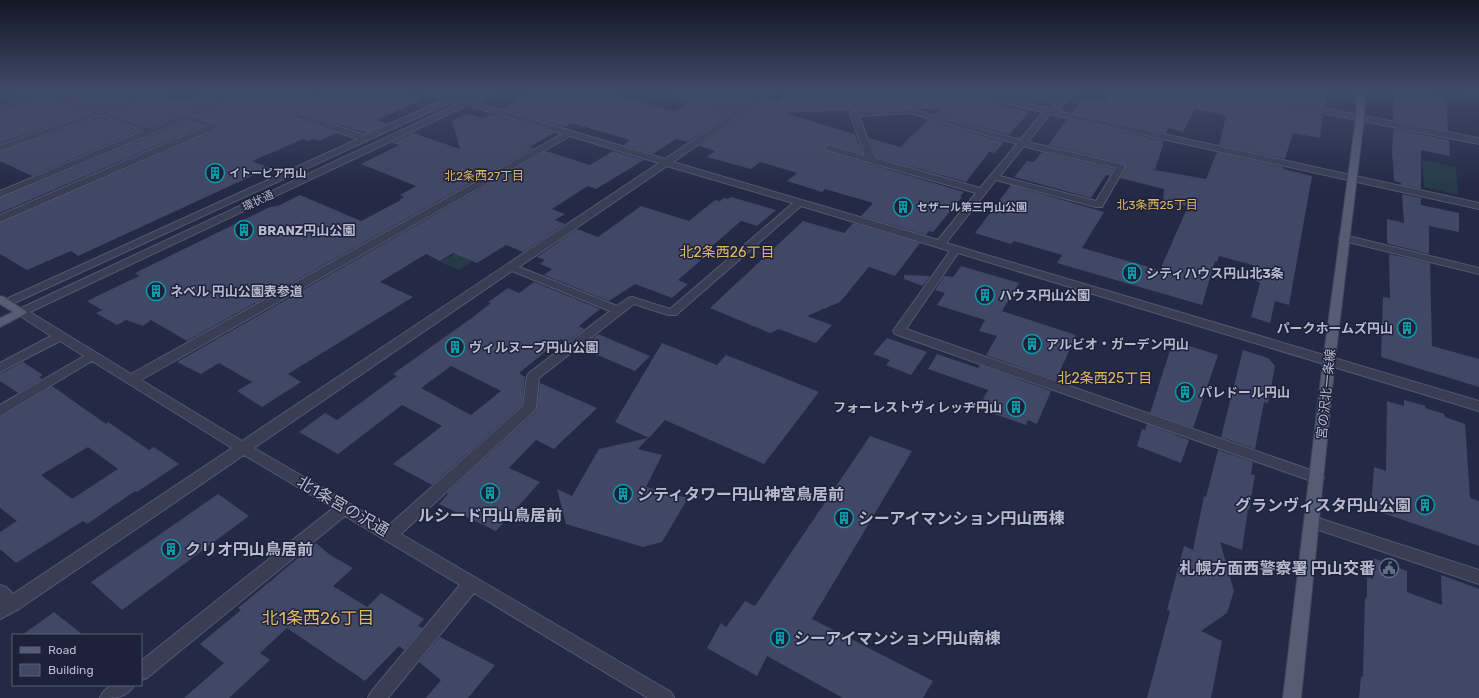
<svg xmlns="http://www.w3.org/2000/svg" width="1479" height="698" font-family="Rubik,'Noto Sans JP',sans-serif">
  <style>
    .green { fill: #263b46 }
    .building { fill: #414766; fill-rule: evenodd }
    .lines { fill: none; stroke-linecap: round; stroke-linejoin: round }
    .minor-casing { stroke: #55586f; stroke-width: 2 }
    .major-casing { stroke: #40445b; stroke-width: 2 }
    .minor { fill: #393e55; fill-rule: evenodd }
    .major { fill: #575c75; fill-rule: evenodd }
    .labels { text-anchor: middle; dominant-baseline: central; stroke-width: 3; stroke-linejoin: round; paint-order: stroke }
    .far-poi-label { font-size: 11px; font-weight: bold; fill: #b7bace; stroke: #1d223a; text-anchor: start }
    .far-street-label { font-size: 11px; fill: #b7bace; stroke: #1d223a }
    .far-neighbourhood-label { font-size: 12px; fill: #e1b85f; stroke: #1d223a }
    .poi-label { font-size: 13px; font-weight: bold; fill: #b7bace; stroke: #1d223a; text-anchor: start }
    .street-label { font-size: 13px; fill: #b7bace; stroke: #1d223a }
    .neighbourhood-label { font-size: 14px; fill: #e1b85f; stroke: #1d223a }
    .near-poi-label { font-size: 16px; font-weight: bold; fill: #b7bace; stroke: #1d223a; text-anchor: start }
    .near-street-label { font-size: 16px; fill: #b7bace; stroke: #1d223a }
    .near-neighbourhood-label { font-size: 17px; fill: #e1b85f; stroke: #1d223a }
  </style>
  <rect width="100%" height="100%" fill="#242a46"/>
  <g class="green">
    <path d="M1014,90H1063L1052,104H1042L1008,97Z"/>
    <path d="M1422,160L1456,167L1458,195L1424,187Z"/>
    <path d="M458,252L475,258L470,261L472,262L459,270L440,262Z"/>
  </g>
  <g class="building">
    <path d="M32,90H52L10,102L4,99Z"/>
    <path d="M61,90H99L100,96L119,90L150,91L101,108L62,94L63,91Z"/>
    <path d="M213,90L235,91L150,126L112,113L161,95L183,102Z"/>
    <path d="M257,90H292L320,98L339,90H389L421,100L377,120L387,124L367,133L301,113L295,112L294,114L295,119L336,133L319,141L314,139L308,141L303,139L252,161L269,168L78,256L71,251L27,270L0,254V223L218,129L217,123L196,117Z"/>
    <path d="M539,90H596L674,111L690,101L732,112L687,142L676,139L653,154L623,145L630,140L575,124H571L565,127L502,109Z"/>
    <path d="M707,90H737L758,95L741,106L698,96Z"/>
    <path d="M793,90H830L839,92L842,90H950L955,93L1029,112L1009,135L934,114L940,109H917L910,108L785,113L855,134L863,154L829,144L824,148L826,151L964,192L960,196L962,197L933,232L929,231L926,235L861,216L873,203L825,189L822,192L787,181L797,173L760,162L751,169L707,157L715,151L699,146L768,98L776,100V103Z"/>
    <path d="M972,90H1012L1005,97Z"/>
    <path d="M1112,90H1211L1216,93L1323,115L1320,138L1293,133L1285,159L1219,145L1226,116L1195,109L1183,132L1168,128L1166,133L1072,113L1083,97L1104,102Z"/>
    <path d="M1236,90H1327L1324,107Z"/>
    <path d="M1394,90H1423V95L1446,99L1448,131L1393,120Z"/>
    <path d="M50,99L89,113L0,143V113Z"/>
    <path d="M491,114L554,133L530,147L534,148L187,341L151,320L143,326L126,320L117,325L96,313L102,310L87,301L139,276L135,273L270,207L278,206L300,195L361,221L401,200L400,199L404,197L400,195L416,186L361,164L399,145L392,143L413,133L460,149L452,121L463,115H471L483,118Z"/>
    <path d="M100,117L139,131L32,176L0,161V152Z"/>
    <path d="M1067,119L1164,141L1155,170L1206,179L1217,152L1283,167V169L1312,176L1289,305L1275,301L1270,323L1251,317L1260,283L1252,279L1256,266L1219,256L1217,262L1215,261L1202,305L1057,263L1062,255L1014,241L1011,244L975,233L1011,185L1104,212L1082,248L1160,270L1188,206L1163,202L1164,189L1120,178L1126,168L1124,164L1048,145Z"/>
    <path d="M928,120L1004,142L995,153L989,152L966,182L876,157L869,138L900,147Z"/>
    <path d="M185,122L202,126L0,213V198Z"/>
    <path d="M1394,129L1449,140L1450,156L1421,150V189L1401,185V183L1394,181L1392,150Z"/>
    <path d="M546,151L590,165L613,151L644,160L596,189L588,186L552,209L565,214L555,220L565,224L523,252L506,245L477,263L453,253L440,261L426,254L380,282L413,297L288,374L301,382L262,407L237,391L252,382L219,363L201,374L177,362Z"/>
    <path d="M1042,152L1114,169L1110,176L1106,175L1091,198L1014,177L1027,161L1034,162Z"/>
    <path d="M1402,194L1421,198V205L1459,213V232L1429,226V254L1389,244L1387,242V219L1404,223Z"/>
    <path d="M731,197L776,210L757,226L741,221L697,259L701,260L678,280L688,284L672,298L635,284L609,301L544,275L552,269L540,264L545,260L537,257L577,229L598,237L641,206L689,221L715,200L720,201L724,198L728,199Z"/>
    <path d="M803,221L844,233L853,223L920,243L895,276L869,267L840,302L807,316L832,325L816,343L779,329L770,333L710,308Z"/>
    <path d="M1389,254L1430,263L1432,346L1479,359V387L1381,357L1383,297L1390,298Z"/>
    <path d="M961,266L1019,283L1002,311L1076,335L1056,380L986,355L997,336L979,331L985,320L937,305L945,293L935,290L944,276L953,277Z"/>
    <path d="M904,275L930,276L923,286L904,279Z"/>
    <path d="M534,282L600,309L579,326L584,329L567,342L561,339L519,373L525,377L522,405L432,485L393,464L442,426L402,405L338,454L299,432L325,413L337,420L397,376L393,374L473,317L491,303L488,302L508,288L519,293ZM451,366L501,391L471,415L421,388Z"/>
    <path d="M598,334L650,356L635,371L581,348Z"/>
    <path d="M887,338L927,352L911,375L886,365L890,360L873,354Z"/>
    <path d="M1173,341L1218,355L1193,428L1150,413Z"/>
    <path d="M662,343L717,365L726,355L819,392L764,464L665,420L649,438L615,422Z"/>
    <path d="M1243,350L1268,358L1275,366L1268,403L1264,402L1255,449L1221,437Z"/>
    <path d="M937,354L978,368L980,365L1051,391L1037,424L1028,420L1026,425L986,411L990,402L983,399L988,390L928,369Z"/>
    <path d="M23,362L43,375L39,377L42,379L18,393L0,381V374Z"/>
    <path d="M540,383L597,408L554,449L536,440L509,468L540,482L496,531L439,504L448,494L447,493L535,412L537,408Z"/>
    <path d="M52,386L106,424L108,422L149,450L154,447L179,464L137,492L135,491L87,524L83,521L16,563L0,549V532L17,521L0,508V417ZM88,447L118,469L72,499L41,475Z"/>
    <path d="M1404,400L1426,406L1425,408L1444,414L1445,417L1465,424L1470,498L1479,501V546L1371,509L1374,467L1386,471L1387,401L1404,406Z"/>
    <path d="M1147,424L1189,440L1181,463L1137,446L1142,429L1145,430Z"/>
    <path d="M870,436L912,451L812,619L933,681L923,698H843L767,656L757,676L707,648L721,623L726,627L745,601L755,606Z"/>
    <path d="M648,438L638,449L662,455L646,487L688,498L662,542L643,547L566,524L557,489L572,496L599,449Z"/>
    <path d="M1218,450L1253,462L1251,474L1255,475L1249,510L1248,509L1242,550L1220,542L1234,591L1227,613L1201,631L1222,641L1211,698H1147L1170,611L1167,610L1184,546L1193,550L1204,496L1206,497Z"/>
    <path d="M218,494L249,516L122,610L91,582Z"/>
    <path d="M316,543L330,555L353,568L333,586L367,607L381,593L424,619L418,626L423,628L404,650L399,646L365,681L287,628L260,653L270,660L229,698H184L224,663L200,644L241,610L238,608Z"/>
    <path d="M1373,558L1407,571V592L1442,605L1441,575L1479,589V698H1359L1361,676L1363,677L1365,597L1367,598V577L1373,579Z"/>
    <path d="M54,612L83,635H22Z"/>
    <path d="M440,637L495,665L468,698H426L441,680L419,662Z"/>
  </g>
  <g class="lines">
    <defs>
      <g id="minor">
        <path d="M57,90L62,92L58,94L101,110L158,90H169L108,113L150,128L242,90H253L192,117L217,124V128L0,222V215L206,126L185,120L0,197V191L143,131L100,115L0,151V145L93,113L50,97L0,112V107Z"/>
        <path d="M421,90H433L452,96L465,90H475L460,98L467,100L488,90H498L474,102L665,159L736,111L679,97V93H682L741,108L768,90H777L673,162L938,240L976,193L826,150L825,148L829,145L865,156L850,114L851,112L910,109L1020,140L1043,112L955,92L951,90H965L1051,109L1067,90H1075L1058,111L1479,203V209L1050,114L1028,142L1124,165L1125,167L1102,207H1096L996,180L946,243L1479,401V411L958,253L906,329L1322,474L1324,478L1322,482L1317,483L895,334L893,331L950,251L801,206L676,315H668L634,304L539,378L536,408L534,411L401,534L671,692L674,698H648L474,593L388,698H368L371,692L460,585L345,516L147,678L141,680V661L333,508L244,455L19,609L0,619V585L6,587L13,594L232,448L92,361L0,416V405L84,356L60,341L0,372V363L51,336L17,314L15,312L17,310L460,103L453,101L10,305H2L0,303L2,301L358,139L295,118V114H301L365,135L446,99ZM468,105L562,134L131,374L30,312ZM910,113L1017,144L980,188L875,158L859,116ZM570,136L659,163L242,441L141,380ZM1024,146L1030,148L1116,168L1096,201L1000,176ZM667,166L793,203L670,309L632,297L628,298L617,306L519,267ZM512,271L610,311L529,373L527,376L523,406L388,526L254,448Z"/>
        <path d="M1212,90H1228L1479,138V144L1216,92Z"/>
        <path d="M1464,90H1479V94L1465,92Z"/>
        <path d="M1344,235L1479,268V274L1340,240L1339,238L1340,236Z"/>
        <path d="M1312,516L1479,570V584L1307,526L1305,522L1307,518Z"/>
        <path d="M111,685H134C127,698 115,698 100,698L103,692Z"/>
      </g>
      <g id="major">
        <path d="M1357,90H1365L1364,118L1335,361L1301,698H1283L1323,361L1356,118Z"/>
        <path d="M0,296L4,297L27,312L25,314L0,327V318L13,312L0,304Z"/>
      </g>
    </defs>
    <use href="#minor" class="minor-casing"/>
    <use href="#major" class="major-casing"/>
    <use href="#minor" class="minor"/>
    <use href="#major" class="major"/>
  </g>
  <linearGradient id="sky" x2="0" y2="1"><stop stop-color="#141726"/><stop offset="0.48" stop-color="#3f4a68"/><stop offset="1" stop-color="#3f4a68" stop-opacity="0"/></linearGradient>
  <rect width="1479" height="188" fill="url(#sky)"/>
  <defs>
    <symbol id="building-ring" viewBox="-11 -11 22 22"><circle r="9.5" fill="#1d223a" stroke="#0f9aa8" stroke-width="1.5"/><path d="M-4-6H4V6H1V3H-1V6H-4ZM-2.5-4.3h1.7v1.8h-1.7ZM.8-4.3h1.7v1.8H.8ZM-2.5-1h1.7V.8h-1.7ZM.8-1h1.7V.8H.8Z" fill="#0f9aa8"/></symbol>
    <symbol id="civic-ring" viewBox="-11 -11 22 22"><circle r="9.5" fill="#1d223a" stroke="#5c6f8a" stroke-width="1.5"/><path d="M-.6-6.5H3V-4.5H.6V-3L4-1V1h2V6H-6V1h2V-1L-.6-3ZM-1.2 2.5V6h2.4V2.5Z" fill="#5c6f8a"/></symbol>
  </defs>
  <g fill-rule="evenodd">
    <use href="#building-ring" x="204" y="162" width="22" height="22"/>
    <use href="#building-ring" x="892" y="196" width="22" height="22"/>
    <use href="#building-ring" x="233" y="219" width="22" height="22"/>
    <use href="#building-ring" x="1121" y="262" width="22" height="22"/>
    <use href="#building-ring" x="145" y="280" width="22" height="22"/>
    <use href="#building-ring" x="974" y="284" width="22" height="22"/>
    <use href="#building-ring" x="1396" y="317" width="22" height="22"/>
    <use href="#building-ring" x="1021" y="333" width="22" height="22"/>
    <use href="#building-ring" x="444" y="336" width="22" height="22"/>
    <use href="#building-ring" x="1174" y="381" width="22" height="22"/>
    <use href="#building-ring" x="1005" y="396" width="22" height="22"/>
    <use href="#building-ring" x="479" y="482" width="22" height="22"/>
    <use href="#building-ring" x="612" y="483" width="22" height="22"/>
    <use href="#building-ring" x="1414" y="494" width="22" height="22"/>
    <use href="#building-ring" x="833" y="507" width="22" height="22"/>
    <use href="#building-ring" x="160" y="538" width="22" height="22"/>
    <use href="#civic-ring" x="1378" y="557" width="22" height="22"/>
    <use href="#building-ring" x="769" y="627" width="22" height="22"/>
  </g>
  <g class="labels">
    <g class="far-poi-label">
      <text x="229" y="173">イトーピア円山</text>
      <text x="917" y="207">セザール第三円山公園</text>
    </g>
    <g class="far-street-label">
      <text transform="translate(258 201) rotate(-25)">環状通</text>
    </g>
    <g class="far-neighbourhood-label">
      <text x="484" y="176">北2条西27丁目</text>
      <text x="1157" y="205">北3条西25丁目</text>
    </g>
    <g class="poi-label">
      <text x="258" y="230">BRANZ円山公園</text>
      <text x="1146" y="273">シティハウス円山北3条</text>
      <text x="170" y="291">ネベル 円山公園表参道</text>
      <text x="999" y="295">ハウス円山公園</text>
      <text x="1393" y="328" text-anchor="end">パークホームズ円山</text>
      <text x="1046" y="344">アルビオ・ガーデン円山</text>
      <text x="469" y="347">ヴィルヌーブ円山公園</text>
      <text x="1199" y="392">パレドール円山</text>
      <text x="1002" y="407" text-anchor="end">フォーレストヴィレッヂ円山</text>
    </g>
    <g class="street-label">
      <text transform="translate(1326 394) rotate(-84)">宮の沢北一条線</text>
    </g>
    <g class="neighbourhood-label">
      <text x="727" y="252">北2条西26丁目</text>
      <text x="1105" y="378">北2条西25丁目</text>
    </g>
    <g class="near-poi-label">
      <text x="637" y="494">シティタワー円山神宮鳥居前</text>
      <text x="1411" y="505" text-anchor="end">グランヴィスタ円山公園</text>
      <text x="490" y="515" text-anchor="middle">ルシード円山鳥居前</text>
      <text x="858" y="518">シーアイマンション円山西棟</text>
      <text x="185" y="549">クリオ円山鳥居前</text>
      <text x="1375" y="568" text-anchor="end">札幌方面西警察署 円山交番</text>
      <text x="794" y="638">シーアイマンション円山南棟</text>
    </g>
    <g class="near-street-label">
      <text transform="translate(343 506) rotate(30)">北1条宮の沢通</text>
    </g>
    <g class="near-neighbourhood-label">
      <text x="318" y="618">北1条西26丁目</text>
    </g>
  </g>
  <rect x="12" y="634" width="130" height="52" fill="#1d223a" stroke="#5b5f75"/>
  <rect x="20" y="647" width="20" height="6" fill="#575c75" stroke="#5b5f75"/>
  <text x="48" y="654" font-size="12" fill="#b7bace">Road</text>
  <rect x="20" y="664" width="20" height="12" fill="#414766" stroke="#5b5f75"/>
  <text x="48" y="674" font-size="12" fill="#b7bace">Building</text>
</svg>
